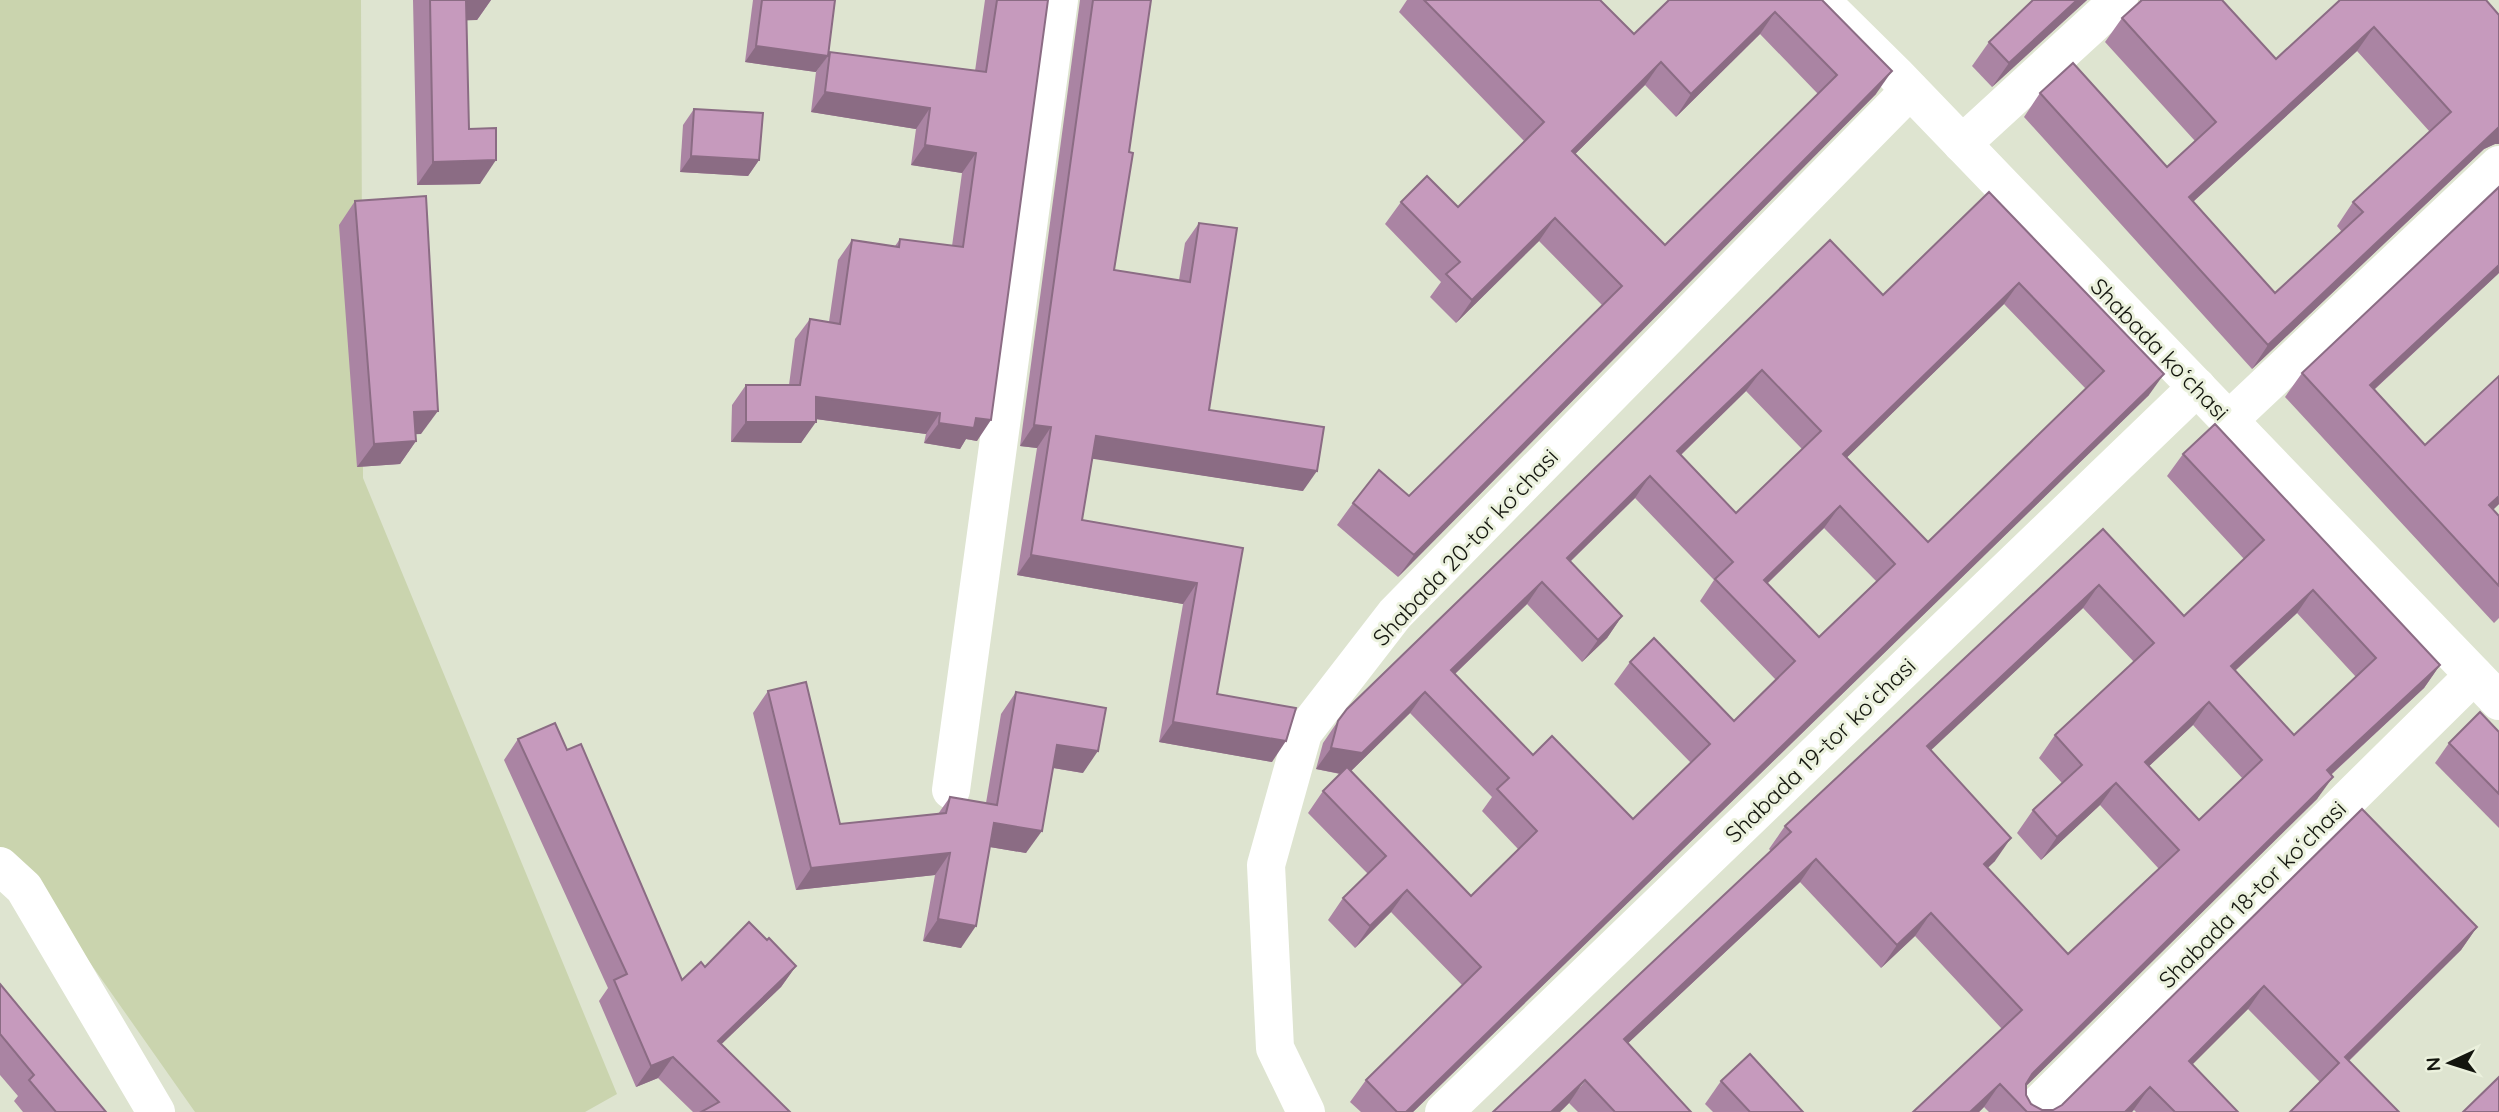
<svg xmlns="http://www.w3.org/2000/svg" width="2499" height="1112" font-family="Quicksand,sans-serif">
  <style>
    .green { fill: #cad4ae }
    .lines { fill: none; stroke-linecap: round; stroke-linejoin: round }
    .minor { stroke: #fff; stroke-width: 38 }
    .wall { fill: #aa84a3; fill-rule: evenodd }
    .shaded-wall { fill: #8b6c84 }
    .building { fill: #c69abd; stroke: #8b6c84; stroke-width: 2; fill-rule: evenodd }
    .labels { text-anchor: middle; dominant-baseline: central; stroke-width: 6; stroke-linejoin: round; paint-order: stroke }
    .street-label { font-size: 23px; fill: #13150e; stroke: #ebf1dd }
  </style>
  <rect width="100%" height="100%" fill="#dee4d0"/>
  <path class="green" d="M0,0H361L363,478L617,1094L585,1112H195L36,886L0,849Z"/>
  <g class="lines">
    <g class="minor">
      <path d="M1820,0L1895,74L2499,701"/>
      <path d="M1962,144L2119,0"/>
      <path d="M2229,420L2499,165"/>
      <path d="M951,790L1059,0"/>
      <path d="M0,866L24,888L156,1112"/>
      <path d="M1306,1112L1275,1048L1266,865L1303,733L1395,614L1910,90"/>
      <path d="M1444,1112L2197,387"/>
      <path d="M2031,1112L2474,675"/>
    </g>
  </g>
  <g class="wall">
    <path d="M413,0H491L477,20H466L469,129L480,184L417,185Z"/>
    <path d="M753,0H835L816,72L745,62Z"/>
    <path d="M985,0H1048L977,441L966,439L960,449L924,443L926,434L816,419L801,443L731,442L732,405L746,385H789L795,339L810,319L829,322L838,260L852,240L895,246L900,239L952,246L962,173L911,165L916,129L811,112L816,72L830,52L975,71Z"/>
    <path d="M1080,0H1151L1129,152L1114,270L1179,280L1185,243L1199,223L1209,410L1303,491L1092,458L1082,520L1243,548L1217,694L1272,762L1159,742L1183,604L1017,575L1037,448L1020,446Z"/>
    <path d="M1407,0H1600L1634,34L1822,0L1876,94L1398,577L1337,525L1353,503L1409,496L1602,305L1539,241L1456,323L1430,297L1441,282L1385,224L1401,202L1458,207L1524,141L1399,12ZM1760,34L1818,94L1665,245L1575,154L1645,85L1676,117Z"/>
    <path d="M2033,0H2087L1992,87L1972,66L1989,42Z"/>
    <path d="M2140,0H2222L2276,59L2340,0H2486L2495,144L2484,149L2252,369L2024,117L2040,93L2167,167L2195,141L2105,42L2122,18L2140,2ZM2357,51L2430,132L2353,202L2337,226L2342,232L2275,293L2193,202Z"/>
    <path d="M694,109L759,160L748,176L680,172L683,125Z"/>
    <path d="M1989,192L2149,395L1413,1112H1361L1350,1102L1366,1080L1462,985L1391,912L1355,948L1328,920L1343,898L1368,874L1308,813L1323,791L1340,774L1316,769L1323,743L1338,721L1830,240L1883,295ZM2004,304L2086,389L1928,542L1847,457ZM1746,391L1802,449L1736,513L1681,455ZM1635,498L1714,580L1700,601L1776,680L1734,721L1630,662L1614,684L1691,763L1633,819L1533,755L1455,674L1527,604L1582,662L1607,638L1622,616L1570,562ZM1824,528L1877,582L1819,637L1767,584ZM1410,713L1492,797L1482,811L1518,849L1471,896L1351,771Z"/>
    <path d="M355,201L421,434H416V441L400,464L357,467L339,225Z"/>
    <path d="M2499,273L2374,390L2425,445L2499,376V504L2493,510L2499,516V618L2494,623L2285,397L2302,373Z"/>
    <path d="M2183,454L2440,665L2424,688L2331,775L2317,799L2026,1086V1095L2031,1104L2042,1110H2053L2062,1105L2362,809L2477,927L2461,950L2349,1061L2320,1082L2248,1009L2192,1064L2238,1112H2136L2134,1110L2132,1112H1989L1984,1107L1979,1112H1913L2002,1029L1915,936L1881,968L1800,882L1627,1044L1691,1112H1578L1569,1103L1560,1112L1771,851L1769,849L1785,826L2103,529L2184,616L2244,559L2167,476ZM2083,608L2134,662L2055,735L2039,758L2062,783L2033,810L2017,833L2041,860L2100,805L2159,869L2068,954L1987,868L1995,861L1930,750ZM2297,613L2356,677L2294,735L2235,671ZM2193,725L2243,779L2199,820L2148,767Z"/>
    <path d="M768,691L840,824L938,814L950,797L986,803L1001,714L1016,692L1083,773L1053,768L1026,853L990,847L961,948L923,941L935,875L796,890L753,713Z"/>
    <path d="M2499,732V828L2435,763L2449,743Z"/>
    <path d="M518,739L567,750L682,980L705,967L767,940L796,966L781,987L721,1044L790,1112H693L658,1078L636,1087L599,1001L608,988L504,760Z"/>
    <path d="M0,984L106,1112H23L14,1101L18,1096L0,1075Z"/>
    <path d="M1721,1081L1803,1112H1713L1705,1104Z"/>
  </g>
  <g class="shaded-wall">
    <path d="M464,0H491L477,20L450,21Z"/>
    <path d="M2077,0H2087L1992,87L2009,63Z"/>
    <path d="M1775,12L1760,34L1676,117L1691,94Z"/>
    <path d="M2374,27L2357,51L2172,221L2189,197Z"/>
    <path d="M756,46L828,56L816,72L745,62Z"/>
    <path d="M1661,62L1645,85L1556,173L1572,151Z"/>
    <path d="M1892,71L1876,94L1398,577L1414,555Z"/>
    <path d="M825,92L930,108L916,129L811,112Z"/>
    <path d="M2499,127V144H2495L2484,149L2252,369L2268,345Z"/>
    <path d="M925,145L976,153L962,173L911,165Z"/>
    <path d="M691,156L759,160L748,176L680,172Z"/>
    <path d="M496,160L480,184L417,185L433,162Z"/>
    <path d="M1555,218L1539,241L1456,323L1472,300Z"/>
    <path d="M2499,265V273L2353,409L2370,385Z"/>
    <path d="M2019,283L2004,304L1828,476L1843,454Z"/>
    <path d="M1762,370L1746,391L1662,473L1677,451Z"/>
    <path d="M2164,374L2149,395L1413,1112H1406Z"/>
    <path d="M816,397L940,413L926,434L801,417Z"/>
    <path d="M438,411L421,434L398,435L414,412Z"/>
    <path d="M976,418L991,420L977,441L966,439L960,449L924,443L939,423Z"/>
    <path d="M746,422H816L801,443L731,442Z"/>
    <path d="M1034,425L1051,427L1037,448L1020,446Z"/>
    <path d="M1096,436L1317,471L1303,491L1081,457Z"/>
    <path d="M416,441L400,464L357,467L374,444Z"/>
    <path d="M1650,476L1635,498L1551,580L1567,558Z"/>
    <path d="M2499,496V504L2472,529L2489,505Z"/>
    <path d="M1840,506L1824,528L1748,602L1764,580Z"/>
    <path d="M1031,555L1197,583L1183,604L1017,575Z"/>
    <path d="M1542,582L1527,604L1436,692L1451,670Z"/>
    <path d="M2099,585L2083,608L1911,769L1927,746Z"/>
    <path d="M2313,590L2297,613L2215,689L2231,666Z"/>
    <path d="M1622,616L1607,638L1582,662L1598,640Z"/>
    <path d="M2440,665L2424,688L2311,793L2327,770Z"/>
    <path d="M1425,692L1410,713L1347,775L1316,769L1331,748Z"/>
    <path d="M2209,702L2193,725L2129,785L2145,762Z"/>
    <path d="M1173,722L1286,741L1272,762L1159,742Z"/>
    <path d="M1057,745L1098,751L1083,773L1042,766Z"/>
    <path d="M2333,777L2317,799L2016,1096L2032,1074Z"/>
    <path d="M2116,783L2100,805L2041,860L2057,837Z"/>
    <path d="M994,823L1042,831L1026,853L978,845Z"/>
    <path d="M2011,838L1995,861L1968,887L1984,864Z"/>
    <path d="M950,853L935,875L796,890L811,868Z"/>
    <path d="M1816,859L1800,882L1608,1062L1624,1039Z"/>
    <path d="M1407,890L1391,912L1355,948L1370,926Z"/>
    <path d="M1931,913L1915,936L1881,968L1897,945Z"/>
    <path d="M938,919L976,926L961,948L923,941Z"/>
    <path d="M2477,927L2461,950L2329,1080L2345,1057Z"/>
    <path d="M796,966L781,987L703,1062L718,1041Z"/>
    <path d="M2264,986L2248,1009L2173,1084L2189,1061Z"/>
    <path d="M673,1057L658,1078L636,1087L651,1066Z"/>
    <path d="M1585,1080L1569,1103L1560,1112H1551Z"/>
    <path d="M2000,1084L1984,1107L1979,1112H1970Z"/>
    <path d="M2150,1087L2132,1112H2125Z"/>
  </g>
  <g class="building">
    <path d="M430,0H466L469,129L496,128V160L433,162Z"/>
    <path d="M762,0H835L828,56L756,46Z"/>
    <path d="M997,0H1048L991,420L976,418L974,428L939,423L940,413L816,397V422H746V385H800L810,319L840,324L852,240L899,247L900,239L963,247L976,153L925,145L930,108L825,92L830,52L986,72Z"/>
    <path d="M1093,0H1151L1129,152L1133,153L1114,270L1190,282L1199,223L1237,228L1209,410L1324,427L1317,471L1096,436L1082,520L1243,548L1217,694L1296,708L1286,741L1173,722L1197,583L1031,555L1051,427L1034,425Z"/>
    <path d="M1424,0H1600L1634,34L1669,0H1822L1892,71L1414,555L1353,503L1379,470L1409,496L1622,286L1555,218L1472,300L1446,274L1460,262L1401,202L1427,176L1458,207L1544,122ZM1775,12L1837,75L1665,245L1572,151L1661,62L1691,94Z"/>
    <path d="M2033,0H2077L2009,63L1989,42Z"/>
    <path d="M2142,0H2222L2276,59L2340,0H2486L2499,15V127L2268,345L2040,93L2073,63L2167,167L2216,122L2122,18ZM2374,27L2451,112L2353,202L2363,212L2275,293L2189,197Z"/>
    <path d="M694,109L763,113L759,160L691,156Z"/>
    <path d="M2499,187V265L2370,385L2425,445L2499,376V496L2489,505L2499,516V586L2302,373Z"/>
    <path d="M1989,192L2164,374L1406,1112H1397L1366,1080L1481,967L1407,890L1370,926L1343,898L1386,856L1323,791L1347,767L1471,896L1537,831L1497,789L1509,778L1425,692L1362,753L1331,748L1338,721L1347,709L1830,240L1883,295ZM2019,283L2104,371L1928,542L1843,454ZM1762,370L1821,431L1736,513L1677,451ZM1650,476L1733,562L1715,579L1795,661L1734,721L1654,638L1630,662L1710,744L1633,819L1552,736L1533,755L1451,670L1542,582L1598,640L1622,616L1567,558ZM1840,506L1895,564L1819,637L1764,580Z"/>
    <path d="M426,196L438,411L414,412L416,441L374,444L355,201Z"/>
    <path d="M2215,424L2440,665L2327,770L2333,777L2032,1074L2026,1084V1095L2031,1104L2042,1110H2053L2062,1105L2362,809L2477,927L2345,1057L2399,1112H2290L2339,1063L2264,986L2189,1061L2238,1112H2175L2150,1087L2125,1112H2027L2000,1084L1970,1112H1913L2022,1010L1931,913L1897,945L1816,859L1624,1039L1691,1112H1615L1585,1080L1551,1112H1493L1791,832L1785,826L2103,529L2184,616L2264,540L2183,454ZM2099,585L2154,643L2055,735L2082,765L2033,810L2057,837L2116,783L2179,850L2068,954L1984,864L2011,838L1927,746ZM2313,590L2376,658L2294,735L2231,666ZM2209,702L2262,760L2199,820L2145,762Z"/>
    <path d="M806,682L840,824L946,813L950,797L997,805L1016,692L1106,708L1098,751L1057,745L1042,831L994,823L976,926L938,919L950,853L811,868L768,691Z"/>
    <path d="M2480,712L2499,732V794L2449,743Z"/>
    <path d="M555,723L567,750L581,744L682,980L701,962L705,967L749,922L767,940L769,938L796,966L718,1041L790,1112H701L719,1102L673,1057L651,1066L614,980L627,974L518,739Z"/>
    <path d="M0,984L106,1112H56L29,1080L34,1075L0,1034Z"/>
    <path d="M1750,1054L1803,1112H1750L1721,1081Z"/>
    <path d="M2499,1077V1112H2463Z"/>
  </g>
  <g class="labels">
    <g class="street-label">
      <text transform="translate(2160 349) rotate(46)">Shabada koʻchasi</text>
      <text transform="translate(1465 547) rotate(-47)">Shabada 20-tor koʻchasi</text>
      <text transform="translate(1820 750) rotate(-44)">Shabada 19-tor koʻchasi</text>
      <text transform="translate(2252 894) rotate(-45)">Shabada 18-tor koʻchasi</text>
    </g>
  </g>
  <g transform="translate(2450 1063) rotate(266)" stroke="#ebf1dd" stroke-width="5" paint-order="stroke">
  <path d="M0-5L12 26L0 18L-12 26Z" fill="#13150e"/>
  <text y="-10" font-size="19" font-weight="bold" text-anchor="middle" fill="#13150e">N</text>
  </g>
</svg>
